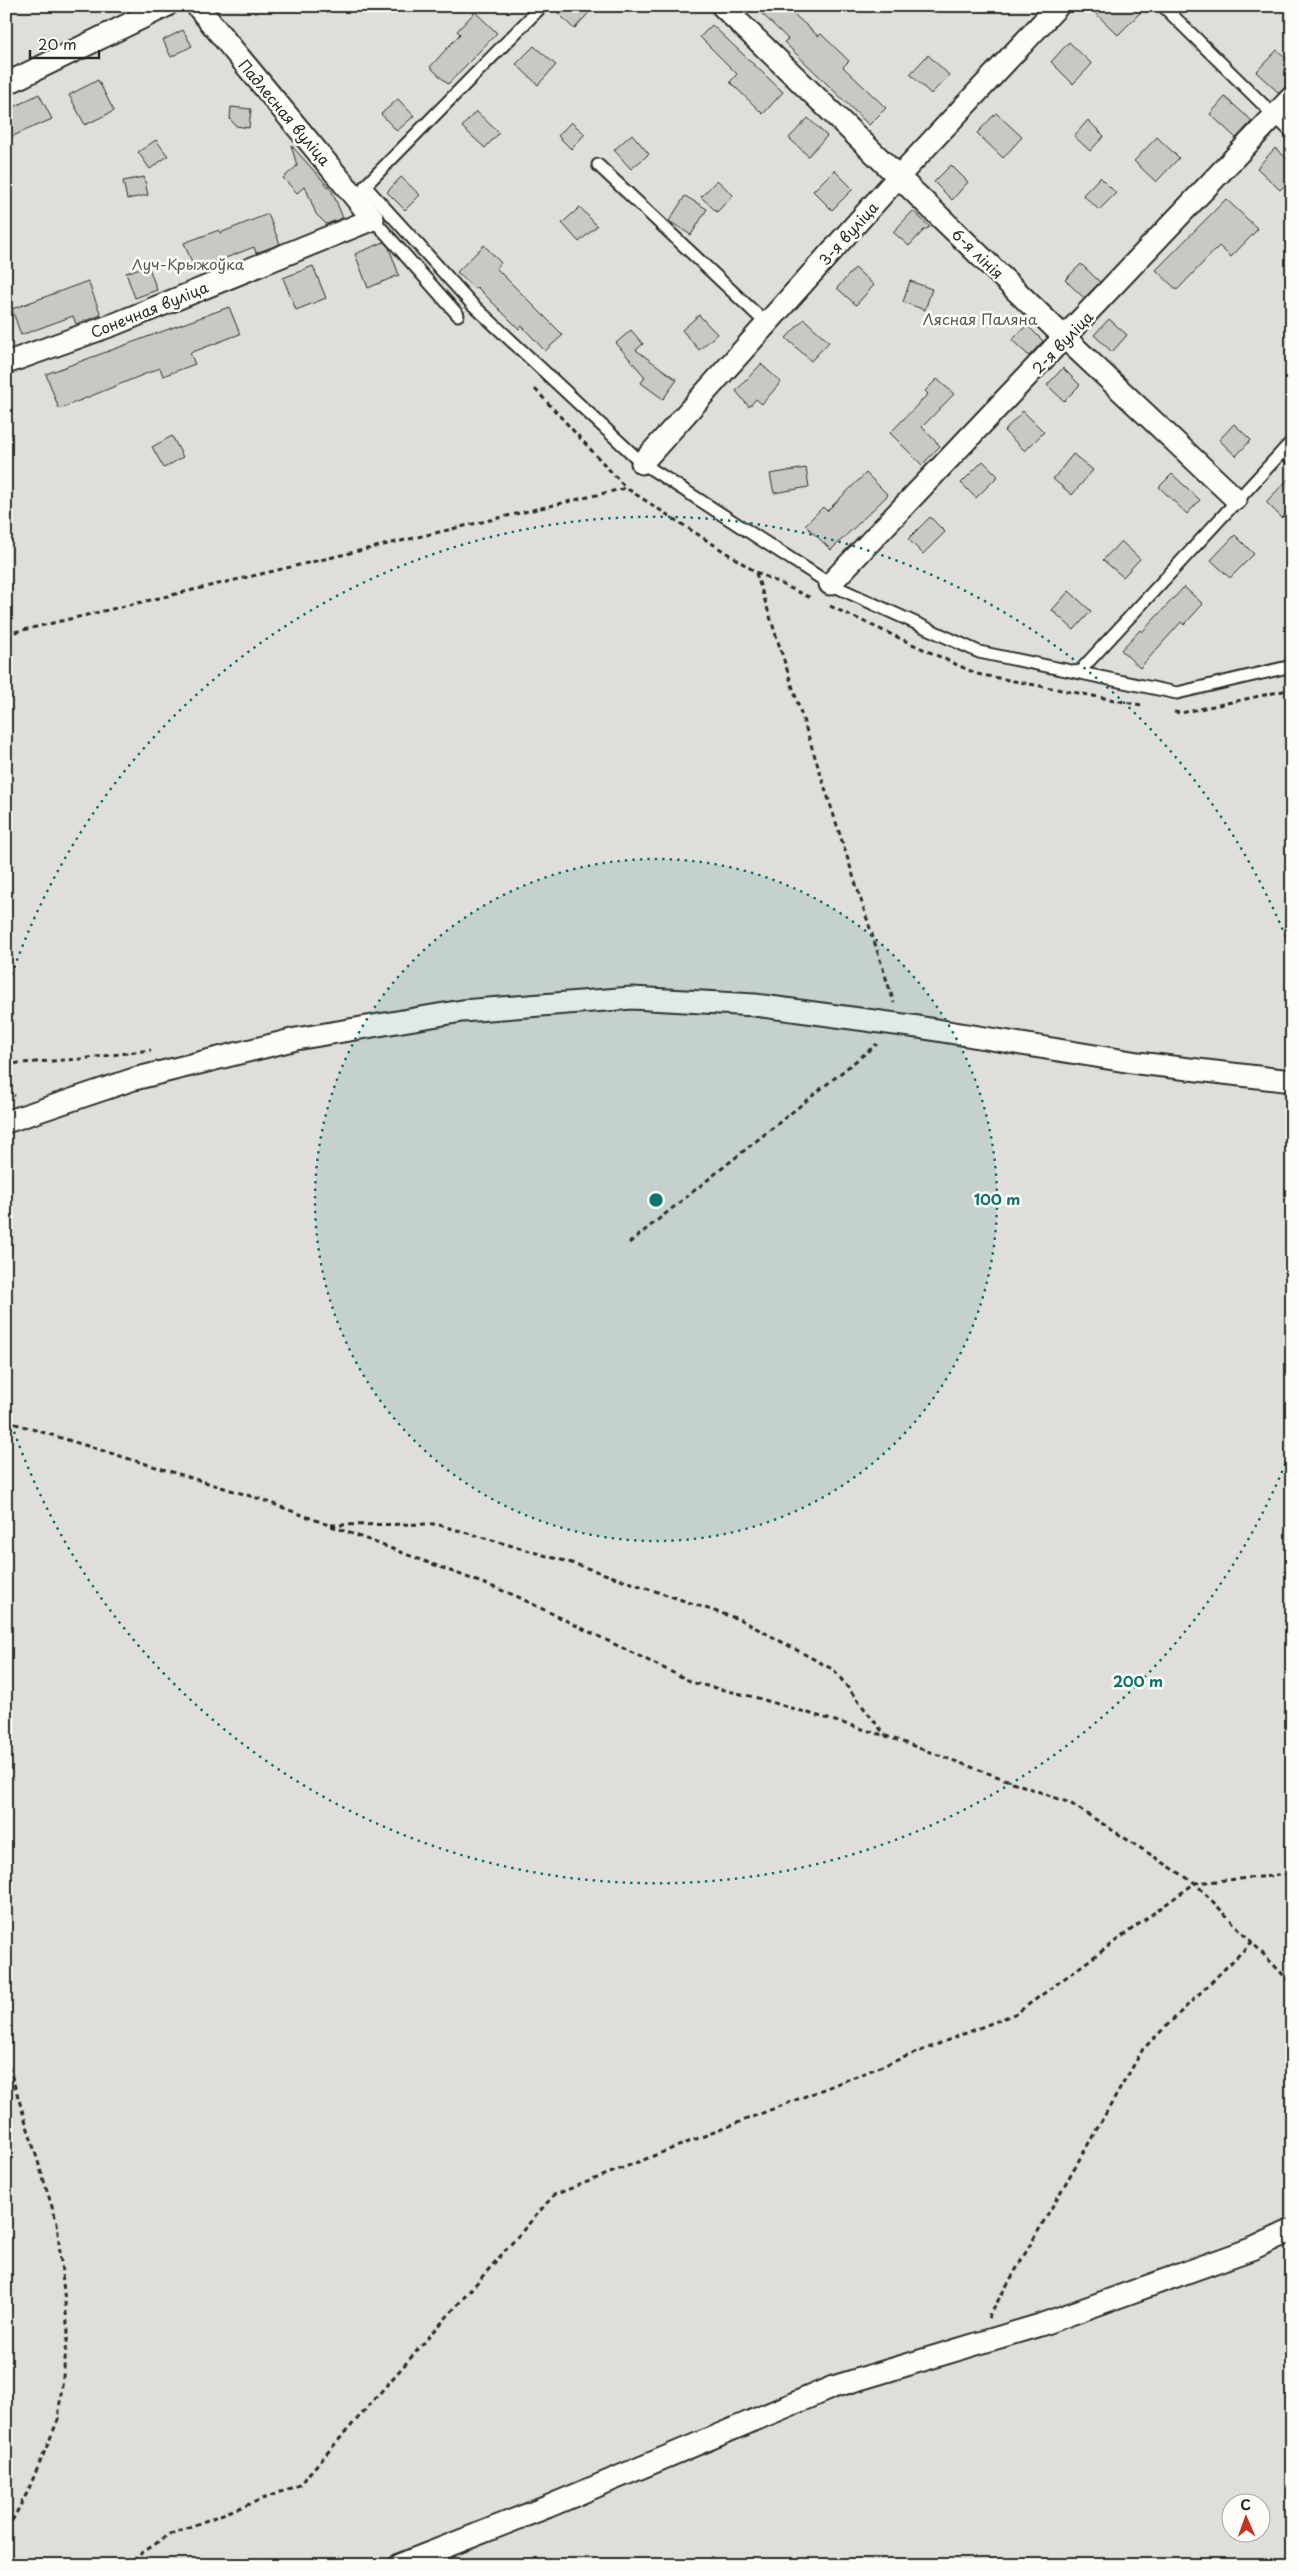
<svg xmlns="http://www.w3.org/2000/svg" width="1298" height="2571" font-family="'Playpen Sans',sans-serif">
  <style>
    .green { fill: #dfdeda; stroke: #858482; fill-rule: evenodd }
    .building { fill: #c9c8c4; stroke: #2b2b2b }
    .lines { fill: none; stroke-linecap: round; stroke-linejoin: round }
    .service-casing { stroke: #2b2b2b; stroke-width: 15 }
    .minor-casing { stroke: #2b2b2b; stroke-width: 25 }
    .path { stroke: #2b2b2b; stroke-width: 3; stroke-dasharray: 5 4; stroke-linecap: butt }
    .service { stroke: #fdfcf7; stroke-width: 11 }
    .minor { stroke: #fdfcf7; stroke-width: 21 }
    .ring { fill: none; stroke: #0f766e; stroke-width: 2.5; stroke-dasharray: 2.5 5 }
    .labels { text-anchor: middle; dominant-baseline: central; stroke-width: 5; stroke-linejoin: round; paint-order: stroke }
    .street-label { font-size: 15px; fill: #2b2b2b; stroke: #fdfcf7 }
    .park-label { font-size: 15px; fill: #585857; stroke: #fdfcf7 }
    .centre { fill: #0f766e; stroke: #fdfcf7; stroke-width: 2.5 }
    .ring-label { font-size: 15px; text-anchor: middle; font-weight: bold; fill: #0f766e; stroke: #fdfcf7; stroke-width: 5; stroke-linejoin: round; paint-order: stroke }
  </style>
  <rect width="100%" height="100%" fill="#fdfcf7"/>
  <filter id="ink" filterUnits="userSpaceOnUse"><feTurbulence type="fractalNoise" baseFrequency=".02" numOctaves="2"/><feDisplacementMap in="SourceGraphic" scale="10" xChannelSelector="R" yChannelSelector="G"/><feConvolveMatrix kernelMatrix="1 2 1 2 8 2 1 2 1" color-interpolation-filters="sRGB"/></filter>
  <g filter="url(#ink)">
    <path class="green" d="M6,6H1292V2565H6ZM1230,2504H1260V2534H1230Z"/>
    <g class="building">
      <path d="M551,6H595L574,29Z"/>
      <path d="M754,6H785L818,36L821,34L849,61L843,67L886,108L869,125L784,42L788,39Z"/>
      <path d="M1088,6H1147L1118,35Z"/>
      <path d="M475,12L497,33L448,84L430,67L460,34L457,31Z"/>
      <path d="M712,25L783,92L763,114L730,82L737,74L700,37Z"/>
      <path d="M183,30L192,46L171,57L163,40Z"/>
      <path d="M1069,42L1092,64L1073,84L1051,62Z"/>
      <path d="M534,46L556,65L538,85L516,64Z"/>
      <path d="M1277,50L1292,63V81L1279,93L1256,72Z"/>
      <path d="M928,55L949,75L931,94L910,74Z"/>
      <path d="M98,80L114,111L85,125L69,95Z"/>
      <path d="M39,94L52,119L6,139V111Z"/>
      <path d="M1225,97L1252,121L1236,138L1210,114Z"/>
      <path d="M398,99L414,116L397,131L381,114Z"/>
      <path d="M231,107L251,109L249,128L236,126L230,119Z"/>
      <path d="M476,111L499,133L485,148L462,127Z"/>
      <path d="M996,113L1022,137L1003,158L977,133Z"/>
      <path d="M808,118L827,136L808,156L789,138Z"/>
      <path d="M1088,120L1104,136L1090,151L1074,136Z"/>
      <path d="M571,122L585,134L571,149L558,136Z"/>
      <path d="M632,134L649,154L631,169L614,150Z"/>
      <path d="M1157,137L1179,158L1156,182L1134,161Z"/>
      <path d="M156,140L168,156L150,169L138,152Z"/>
      <path d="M291,145L332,191L343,218L326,224L316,214L305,186L297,193L283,178L297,166Z"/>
      <path d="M1275,148L1292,163V178L1280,190L1257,168Z"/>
      <path d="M951,165L968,182L952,200L934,182Z"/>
      <path d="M834,170L853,189L832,210L813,191Z"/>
      <path d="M144,177L148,195L127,199L123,181Z"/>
      <path d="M401,177L420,195L405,210L387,192Z"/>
      <path d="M1100,177L1116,193L1099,210L1083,195Z"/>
      <path d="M717,180L733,195L717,212L701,197Z"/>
      <path d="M685,196L707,209L691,235L669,221Z"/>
      <path d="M1226,199L1258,229L1231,257L1219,246L1177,290L1156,270Z"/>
      <path d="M580,207L597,226L579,242L562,223Z"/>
      <path d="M913,211L930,227L924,230L909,246L893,232Z"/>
      <path d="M268,214L280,244L256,253L254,247L195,270L184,243L219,230L220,233Z"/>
      <path d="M384,242L389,248L399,275L368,288L355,254Z"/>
      <path d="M484,245L501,263L496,268L563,335L545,351L522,326L519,329L477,287L475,289L457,272Z"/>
      <path d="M1081,264L1100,282L1084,298L1065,280Z"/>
      <path d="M148,265L157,290L135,298L126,273Z"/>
      <path d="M313,266L326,298L296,310L283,278Z"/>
      <path d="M855,268L874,285L856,305L837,288Z"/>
      <path d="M88,281L101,315L76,324L73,316L21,335L12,309Z"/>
      <path d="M910,281L932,289L925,310L903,302Z"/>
      <path d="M229,307L240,334L190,353L195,364L163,376L160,368L59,409L46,374Z"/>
      <path d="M699,315L717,334L699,350L682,330Z"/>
      <path d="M804,319L829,342L811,361L786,338Z"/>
      <path d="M1109,319L1127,335L1112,352L1094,335Z"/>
      <path d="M1027,325L1043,341L1029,356L1012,340Z"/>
      <path d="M631,330L643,344L636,350L677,380L663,399L641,383L645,377L616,343Z"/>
      <path d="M761,364L781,382L762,404L756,399L749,407L736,391Z"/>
      <path d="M1063,368L1080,385L1064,401L1047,385Z"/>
      <path d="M937,379L954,394L922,427L940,446L922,465L890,433L928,394L925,391Z"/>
      <path d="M1023,411L1044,432L1025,451L1004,431Z"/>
      <path d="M1234,424L1251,440L1236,456L1219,440Z"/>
      <path d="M172,436L183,457L164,468L152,447Z"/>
      <path d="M1073,454L1093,470L1072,495L1053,479Z"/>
      <path d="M983,461L998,476L976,498L961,483Z"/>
      <path d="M806,468L809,487L774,493L770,474Z"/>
      <path d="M866,473L888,495L831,550L805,525L823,507L827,511Z"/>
      <path d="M1172,474L1200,500L1187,514L1159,487Z"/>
      <path d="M1292,475V507L1282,518L1266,502Z"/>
      <path d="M930,517L945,532L923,554L908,539Z"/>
      <path d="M1235,535L1254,554L1230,578L1211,560Z"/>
      <path d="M1121,541L1140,559L1123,577L1103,560Z"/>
      <path d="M1184,587L1203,604L1184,625L1181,622L1140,668L1121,650L1140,630L1142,632Z"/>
      <path d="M1069,591L1091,611L1074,630L1052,610Z"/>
    </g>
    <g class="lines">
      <defs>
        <g id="service">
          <path d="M542,6L365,186L472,304L642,463L830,584L979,652L1177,693L1292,666"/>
          <path d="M1163,6L1292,133"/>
          <path d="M598,165L767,324"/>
          <path d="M373,219L458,315"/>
          <path d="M1283,451L1292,459"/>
          <path d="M1079,672L1292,441"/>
        </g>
        <g id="minor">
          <path d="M722,6L1065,338L1236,499"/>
          <path d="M6,84L166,6"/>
          <path d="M6,363L115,324L373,219L197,6"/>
          <path d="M642,463L899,176L1058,6"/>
          <path d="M830,584L1292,97"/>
          <path d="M6,1122L134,1079L296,1039L462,1011L632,998L755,1005L918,1027L1138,1063L1292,1081"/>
          <path d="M399,2565L547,2507L833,2387L1040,2325L1254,2248L1292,2230"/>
        </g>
      </defs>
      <use href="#service" class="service-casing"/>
      <use href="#minor" class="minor-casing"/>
      <g class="path">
        <path d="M535,389L626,488"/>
        <path d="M756,573L894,1003"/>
        <path d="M830,606L977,674L1141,705"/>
        <path d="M6,634L626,488L756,572L813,599"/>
        <path d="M1174,712L1181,713L1292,689"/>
        <path d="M6,1064L80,1059L151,1050"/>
        <path d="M6,1091L15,1096"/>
        <path d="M629,1243L877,1044"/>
        <path d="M6,1421L260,1499L514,1595L694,1683L754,1697L886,1736L1070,1803L1195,1883L1292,1984"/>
        <path d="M331,1525L436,1524L575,1564L741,1620L834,1670L885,1735"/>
        <path d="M6,2058L57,2223L68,2333L58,2420L27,2493L6,2532"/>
        <path d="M988,2318L1143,2049L1252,1942"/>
        <path d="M125,2565L168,2535L299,2485L554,2195L1017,2013L1195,1883L1292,1874"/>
      </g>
      <use href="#service" class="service"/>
      <use href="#minor" class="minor"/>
    </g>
  </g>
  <circle cx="656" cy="1200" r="341" fill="#0f766e" fill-opacity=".12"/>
  <g class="ring">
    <circle cx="656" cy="1200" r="341"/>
    <path d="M1291 1450A682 682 0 0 1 7 1411M7 989A682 682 0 0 1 1291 950"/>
  </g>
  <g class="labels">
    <g class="street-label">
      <text transform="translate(285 112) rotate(50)">Падлесная вуліца</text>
      <text transform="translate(848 233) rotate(-48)">3-я вуліца</text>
      <text transform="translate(978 253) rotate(44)">6-я лінія</text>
      <text transform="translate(149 309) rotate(-22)">Сонечная вуліца</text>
      <text transform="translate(1062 342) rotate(-46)">2-я вуліца</text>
    </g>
    <g class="park-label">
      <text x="188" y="263">Луч-Крыжоўка</text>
      <text x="980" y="318">Лясная Паляна</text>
    </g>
  </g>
  <circle cx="656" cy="1200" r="8" class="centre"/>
  <g class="ring-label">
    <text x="997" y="1205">100 m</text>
    <text x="1138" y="1687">200 m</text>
  </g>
  <rect width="1298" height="2571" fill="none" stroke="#fdfcf7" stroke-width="25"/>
  <rect x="12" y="12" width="1273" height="2546" fill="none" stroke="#2b2b2b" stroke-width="2" filter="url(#ink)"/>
  <g transform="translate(1246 2518) rotate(358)"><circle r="24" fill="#fdfcf7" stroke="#a9a8a5"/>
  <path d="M0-4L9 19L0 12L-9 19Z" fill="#c8321e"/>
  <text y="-8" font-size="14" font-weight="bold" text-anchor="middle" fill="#2b2b2b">С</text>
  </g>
  <path d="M30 50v8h69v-8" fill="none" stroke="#2b2b2b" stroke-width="2.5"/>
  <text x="38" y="50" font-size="15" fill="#2b2b2b" stroke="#fdfcf7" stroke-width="4" paint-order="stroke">20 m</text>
</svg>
